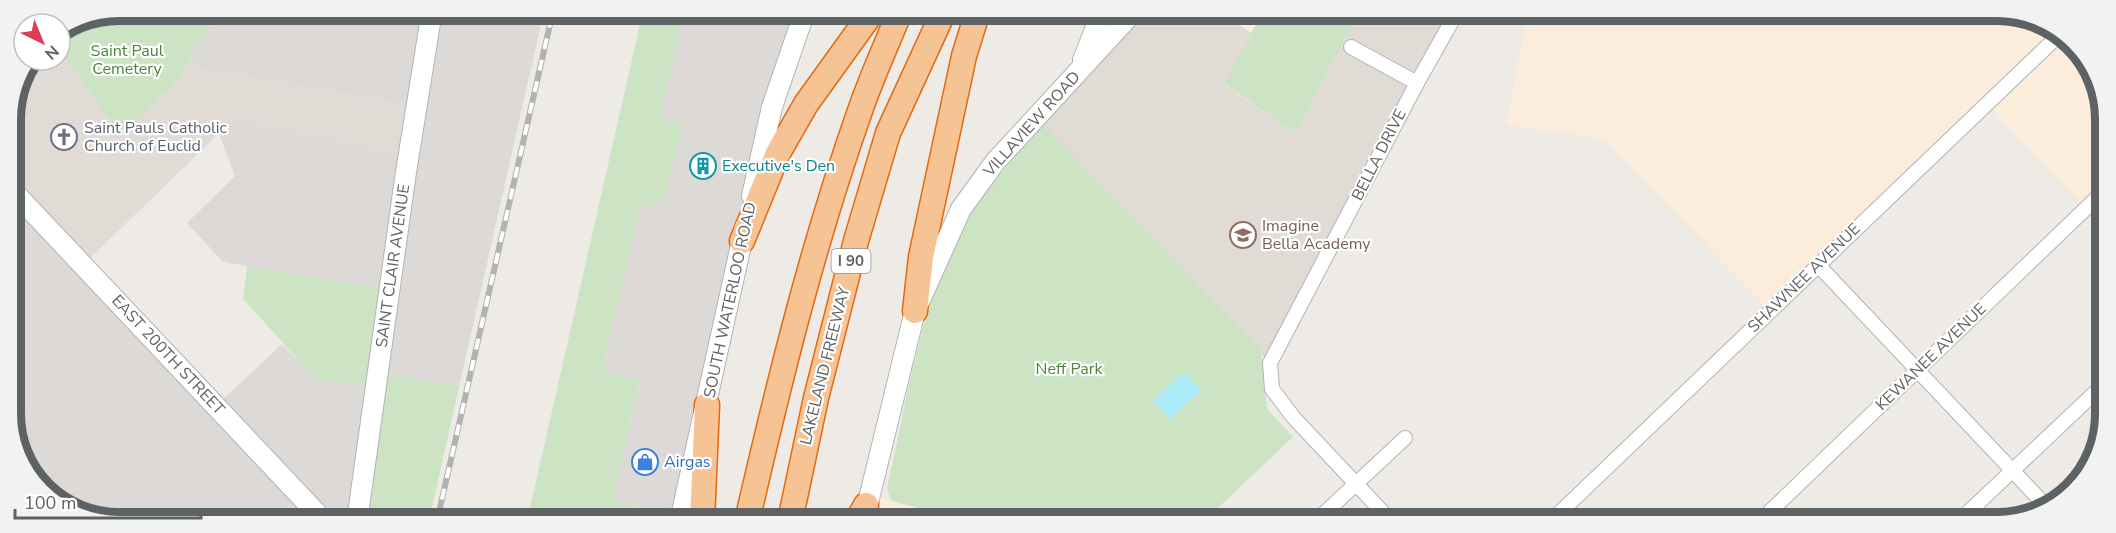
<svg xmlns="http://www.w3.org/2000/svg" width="2116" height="533" font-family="'Nunito Sans',sans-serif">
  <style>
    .commercial { fill: #fcecdc }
    .industrial { fill: #ddd9d7 }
    .education { fill: #e1dbd6 }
    .green { fill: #cce4c3 }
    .water { fill: #aaebf9 }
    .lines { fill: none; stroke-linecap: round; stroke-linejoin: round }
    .street-casing { stroke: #b0b4b6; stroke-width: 16 }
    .secondary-casing { stroke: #afb4b7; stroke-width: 22 }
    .highway-casing { stroke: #e36a0f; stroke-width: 27 }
    .street { stroke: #fff; stroke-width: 14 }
    .secondary { stroke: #fff; stroke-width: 20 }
    .highway { stroke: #f6c394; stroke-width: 24 }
    .rail-casing { stroke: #b1b2b2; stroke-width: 6 }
    .rail { stroke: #fff; stroke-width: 4; stroke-dasharray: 11; stroke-linecap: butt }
    .labels { text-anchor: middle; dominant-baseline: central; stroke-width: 4.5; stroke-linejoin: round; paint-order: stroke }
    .shield { fill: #fff; stroke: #8e9192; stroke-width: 1.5 }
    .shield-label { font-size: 15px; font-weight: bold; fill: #5d6264 }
    .park-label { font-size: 16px; fill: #4b843c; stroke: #fff }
    .street-label { font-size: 16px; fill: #5d6264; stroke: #fff }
    .worship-label { font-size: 16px; fill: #5b616d; stroke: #fff; text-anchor: start }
    .culture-label { font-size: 16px; fill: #0d838f; stroke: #fff; text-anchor: start }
    .education-label { font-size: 16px; fill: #785e54; stroke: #fff; text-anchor: start }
    .shop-label { font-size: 16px; fill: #366cbe; stroke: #fff; text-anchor: start }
    .rim { fill: none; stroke: #5d6264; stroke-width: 8 }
  </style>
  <rect width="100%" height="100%" fill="#eeeae5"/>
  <g class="commercial">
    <path d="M1219,12H1264L1251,33Z"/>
    <path d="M1528,12L2018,13L2074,43L2103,98V200L2086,209L1987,104L1770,311L1604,139L1506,125Z"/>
    <path d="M869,495L971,521H863Z"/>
  </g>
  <g class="industrial">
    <path d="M218,11H544L459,387L378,372L389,290L223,262L187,223L235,176L219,134L234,119L408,156L417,106L186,66Z"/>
    <path d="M698,11H805L681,517L612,501L640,381L602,373L639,210L684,125L659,118L682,21Z"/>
    <path d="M11,189L216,406L282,344L317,379L376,386L357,521L98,520L43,491L13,435Z"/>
  </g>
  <g class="education">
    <path d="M1134,12H1219L1251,33L1225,85L1295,133L1360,12H1457L1270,363L1036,118Z"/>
    <path d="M60,51L120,135L176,82L186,66L417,106L409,156L233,120L83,265L11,189V112L34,60H60Z"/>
  </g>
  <g class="green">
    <path d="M119,11H218L176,82L120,135L60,51V31L78,19Z"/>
    <path d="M643,11H698L682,21L659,118L684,124L664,198L639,211L602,372L640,380L612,501L681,517L680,521H527Z"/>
    <path d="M1264,12H1360L1295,133L1225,84L1251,33Z"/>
    <path d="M1044,125L1261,350L1267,409L1293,437L1204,521H971L891,501L887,489C907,402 921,294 969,217C990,183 1017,154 1044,125Z"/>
    <path d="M247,266L390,290L378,372L459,387L429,521H357L376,386L316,379L243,299Z"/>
  </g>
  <path class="water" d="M1184,372L1201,390L1170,419L1153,401Z"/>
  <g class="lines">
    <defs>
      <g id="street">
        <path d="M1351,47L1417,83"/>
        <path d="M1818,265L2045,505"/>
        <path d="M1315,522L1405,438"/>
        <path d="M1392,522L1294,418L1272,389L1270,363L1417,83L1457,12"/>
        <path d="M1550,522L2059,35"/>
        <path d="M1759,522L2103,192"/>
        <path d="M1958,522L2103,385"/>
      </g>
      <g id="secondary">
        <path d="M1083,60L1102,12"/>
        <path d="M11,189L324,521"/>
        <path d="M752,196L772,107L805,11"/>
        <path d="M864,519L915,311L961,209L995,162L1133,12"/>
        <path d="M357,521L406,172L432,11"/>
        <path d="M680,521L745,227"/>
      </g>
      <g id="highway">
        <path d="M742,241L778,153L806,104L873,11"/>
        <path d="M915,311L921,257L964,56L978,11"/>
        <path d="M702,521L707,405"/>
        <path d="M747,521C779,382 813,243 861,108C872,76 887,44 900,11"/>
        <path d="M790,521L816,398L856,241L888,133L944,11"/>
        <path d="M857,521L866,505"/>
      </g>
    </defs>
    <use href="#street" class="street-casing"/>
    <use href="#secondary" class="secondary-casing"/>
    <use href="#highway" class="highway-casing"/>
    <use href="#street" class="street"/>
    <use href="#secondary" class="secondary"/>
    <use href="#highway" class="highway"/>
    <defs>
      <path id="rail" d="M437,521L553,11"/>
    </defs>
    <use href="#rail" class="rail-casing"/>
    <use href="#rail" class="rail"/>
  </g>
  <defs>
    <symbol id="church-ring" viewBox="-11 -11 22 22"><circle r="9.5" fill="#fff" stroke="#6b7280" stroke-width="1.5"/><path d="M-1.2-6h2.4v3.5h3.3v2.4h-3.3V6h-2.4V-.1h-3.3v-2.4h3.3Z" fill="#6b7280"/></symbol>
    <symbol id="building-ring" viewBox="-11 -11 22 22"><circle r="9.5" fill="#fff" stroke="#0f9aa8" stroke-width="1.5"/><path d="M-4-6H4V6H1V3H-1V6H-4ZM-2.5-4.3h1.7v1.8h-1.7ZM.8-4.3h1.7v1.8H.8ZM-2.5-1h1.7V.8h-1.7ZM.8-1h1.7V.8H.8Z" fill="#0f9aa8"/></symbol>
    <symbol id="school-ring" viewBox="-11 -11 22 22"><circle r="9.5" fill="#fff" stroke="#8d6e63" stroke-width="1.5"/><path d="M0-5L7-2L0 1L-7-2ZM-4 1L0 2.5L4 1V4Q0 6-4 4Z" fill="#8d6e63"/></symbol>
    <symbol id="shop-ring" viewBox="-11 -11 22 22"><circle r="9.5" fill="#fff" stroke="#3f7fe0" stroke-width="1.5"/><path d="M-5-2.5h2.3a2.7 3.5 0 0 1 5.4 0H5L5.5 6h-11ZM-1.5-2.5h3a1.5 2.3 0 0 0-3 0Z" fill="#3f7fe0"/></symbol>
  </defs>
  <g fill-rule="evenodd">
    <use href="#church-ring" x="49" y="122" width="30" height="30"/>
    <use href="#building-ring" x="688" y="151" width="30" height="30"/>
    <use href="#school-ring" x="1228" y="220" width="30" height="30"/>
    <use href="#shop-ring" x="630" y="447" width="30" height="30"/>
  </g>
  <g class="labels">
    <rect class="shield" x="831.5" y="249" width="39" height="24" rx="4.5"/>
    <g class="shield-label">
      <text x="851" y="261">I 90</text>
    </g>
    <g class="park-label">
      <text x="127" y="51">Saint Paul<tspan x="127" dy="18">Cemetery</tspan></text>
      <text x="1069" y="369">Neff Park</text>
    </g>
    <g class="street-label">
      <text transform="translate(1032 124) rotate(-48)">VILLAVIEW ROAD</text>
      <text transform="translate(1379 155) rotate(-63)">BELLA DRIVE</text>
      <text transform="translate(393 266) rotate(-82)">SAINT CLAIR AVENUE</text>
      <text transform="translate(1804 278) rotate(-44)">SHAWNEE AVENUE</text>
      <text transform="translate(730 300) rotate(-78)">SOUTH WATERLOO ROAD</text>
      <text transform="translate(168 355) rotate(47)">EAST 200TH STREET</text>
      <text transform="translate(1931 357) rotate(-44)">KEWANEE AVENUE</text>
      <text transform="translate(825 366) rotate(-76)">LAKELAND FREEWAY</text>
    </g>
    <g class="worship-label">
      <text x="84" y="128">Saint Pauls Catholic<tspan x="84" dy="18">Church of Euclid</tspan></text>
    </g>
    <g class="culture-label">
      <text x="722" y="166">Executive's Den</text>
    </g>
    <g class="education-label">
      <text x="1262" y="226">Imagine<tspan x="1262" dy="18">Bella Academy</tspan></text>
    </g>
    <g class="shop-label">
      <text x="664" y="462">Airgas</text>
    </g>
  </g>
  <path d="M0 0H2116V533H0ZM119 21H1997A98 98 0 0 1 2095 119V414A98 98 0 0 1 1997 512H119A98 98 0 0 1 21 414V119A98 98 0 0 1 119 21Z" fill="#f2f2f3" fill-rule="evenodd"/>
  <path class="rim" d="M119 21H1997A98 98 0 0 1 2095 119V414A98 98 0 0 1 1997 512H119A98 98 0 0 1 21 414V119A98 98 0 0 1 119 21Z"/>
  <g transform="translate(42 42) rotate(137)"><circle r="28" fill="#ffffff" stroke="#bec0c1" stroke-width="1.5"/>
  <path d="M0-4.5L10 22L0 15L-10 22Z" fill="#de3b59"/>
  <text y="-9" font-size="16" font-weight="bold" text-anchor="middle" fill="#5d6264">N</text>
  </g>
  <path d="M15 509v9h186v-9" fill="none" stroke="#5d6264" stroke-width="3"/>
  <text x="24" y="509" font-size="18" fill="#5d6264" stroke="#ffffff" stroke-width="4.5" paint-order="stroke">100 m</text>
</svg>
